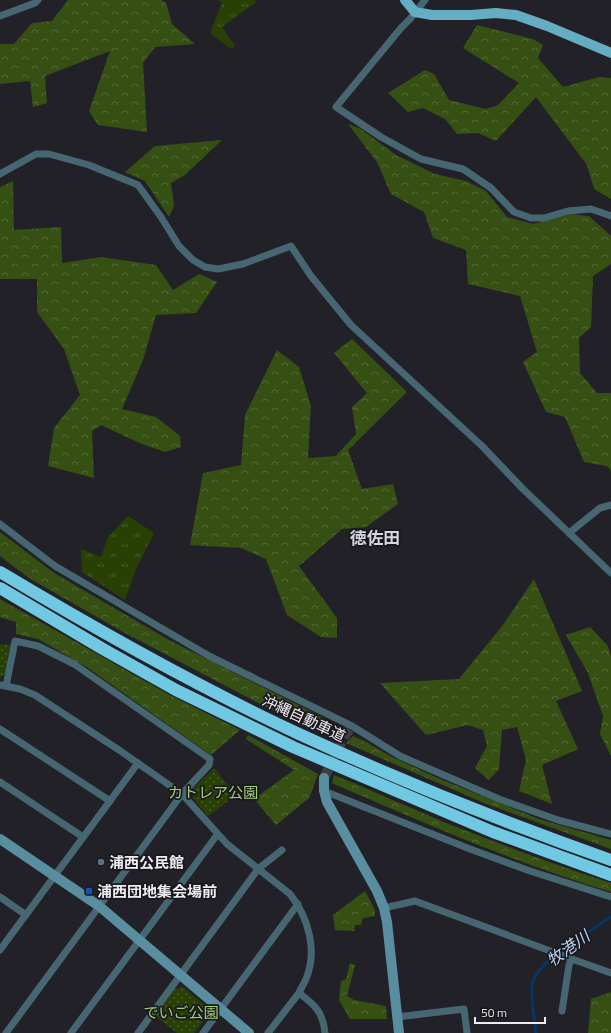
<svg xmlns="http://www.w3.org/2000/svg" width="611" height="1033" font-family="'Titillium Web','Noto Sans JP',sans-serif">
  <style>
    .grass { fill: url(#grass-tufts) }
    .forest { fill: url(#forest-crowns) }
    .park { fill: url(#park-dots) }
    .lines { fill: none; stroke-linecap: round; stroke-linejoin: round }
    .stream { stroke: #063663; stroke-width: 3 }
    .secondary-tunnel { stroke: #413f46; stroke-width: 10; stroke-dasharray: 10 5; stroke-linecap: butt }
    .street { stroke: #466772; stroke-width: 7 }
    .secondary { stroke: #588e9f; stroke-width: 10 }
    .primary { stroke: #64adc2; stroke-width: 10 }
    .highway { stroke: #70c8e2; stroke-width: 12 }
    .service-dot { fill: #5c6f8a; stroke: #1a181e; stroke-width: 1.5 }
    .transit-dot { fill: #1a4fb4; stroke: #1a181e; stroke-width: 1.5 }
    .labels { text-anchor: middle; dominant-baseline: central; stroke-width: 3.5; stroke-linejoin: round; paint-order: stroke }
    .street-label { font-size: 15px; fill: #eeecf1; stroke: #1a181e }
    .park-label { font-size: 15px; fill: #a4ce77; stroke: #1a181e }
    .poi-label { font-size: 15px; font-weight: bold; fill: #eeecf1; stroke: #1a181e; text-anchor: start }
    .water-label { font-size: 16px; font-style: italic; fill: #bed7f5; stroke: #1a181e }
    .quarter-label { font-size: 17px; font-weight: bold; fill: #d7d4dd; stroke: #1a181e }
  </style>
  <defs>
    <pattern id="grass-tufts" width="24" height="20" patternUnits="userSpaceOnUse"><rect width="24" height="20" fill="#284004"/><path d="M3 7l-1-3M5 7V3M7 7l1-3M15 17l-1-3M17 17v-4M19 17l1-3" fill="none" stroke="#485c29"/></pattern>
    <pattern id="forest-crowns" width="20" height="18" patternUnits="userSpaceOnUse"><rect width="20" height="18" fill="#355012"/><path d="M2 6a3 3 0 1 1 6 0M12 15a3 3 0 1 1 6 0" fill="none" stroke="#536935"/></pattern>
    <pattern id="park-dots" width="8" height="8" patternUnits="userSpaceOnUse"><rect width="8" height="8" fill="#284004"/><path d="M2 2h.1M6 6h.1" fill="none" stroke="#485c29" stroke-width="1.8" stroke-linecap="round"/></pattern>
  </defs>
  <rect width="100%" height="100%" fill="#232128"/>
  <g class="grass">
    <path d="M218,0H256L255,3L222,27L235,46L231,49L210,33L222,3Z"/>
    <path d="M128,516L154,533L136,569L125,600L82,572L81,549L101,557L108,537Z"/>
  </g>
  <g class="forest">
    <path d="M68,0H161L166,3L172,24L195,44L155,47L143,63L147,132L98,125L89,111L110,51L45,76L47,103L33,107L30,81L0,84V44H14L32,23L52,21Z"/>
    <path d="M477,25L533,39L543,45L538,58L563,87L599,77L611,78V199L594,189L587,165L536,97L496,141L478,133L457,134L445,119L423,108L408,112L388,93L425,70L434,74L449,100L486,109L498,105L519,83L463,48Z"/>
    <path d="M348,124L361,129L396,155L435,174L466,181L486,191L507,217L533,224L569,214L589,216L611,236V264L593,276L591,327L579,338L580,373L597,393H611V471L607,466L584,462L565,417L546,412L523,362L537,352L520,296L468,284L466,250L433,238L424,212L391,194L377,162Z"/>
    <path d="M222,140L185,175L171,183L174,206L169,217L145,181L125,172L155,146Z"/>
    <path d="M13,181L14,230L61,227L62,263L101,257L156,265L173,290L199,274L217,282L196,313L156,315L143,360L122,409L156,417L180,436L181,447L165,452L142,444L101,425L92,431L94,478L48,466L54,428L80,395L64,349L37,312V279H0V187Z"/>
    <path d="M352,339L407,392L348,450L362,489L393,484L398,504L366,527L342,529L299,566L337,618V638L321,637L287,615L266,559L241,548L190,545L203,473L241,465L245,415L277,350L299,367L311,406L308,458L336,456L356,434L352,407L367,393L334,353Z"/>
    <path d="M0,532L54,573L169,640L318,715C328,722 335,723 332,736L262,705L123,632L29,578L0,556Z"/>
    <path d="M534,579L582,691L556,701L578,749L542,765L552,804L519,791L526,760L517,727L502,730L499,769L489,780L475,768L487,746L483,730L468,725L426,735L380,683L459,679L503,625Z"/>
    <path d="M0,599L168,694L240,730L211,755L88,668L38,639L16,634V622L0,617Z"/>
    <path d="M590,627L608,646L611,656V756L600,734L603,716L588,673L566,635Z"/>
    <path d="M248,735L318,774L309,798L276,825L254,799L294,770L246,739Z"/>
    <path d="M353,736L366,742L392,757L438,778L539,819L611,840V849L484,803L346,743Z"/>
    <path d="M334,775C371,790 408,807 446,823C500,844 555,865 611,883V892C515,863 424,823 332,783Z"/>
    <path d="M365,891L375,910V916L363,918L361,925H355L354,931L335,930L333,915Z"/>
    <path d="M350,963L355,965L347,996L354,1000L386,1006L387,1019H350L339,1000L341,981L346,979Z"/>
    <path d="M611,992V1033H588L591,999Z"/>
  </g>
  <g class="park">
    <path d="M0,644L10,645L5,674L0,678Z"/>
    <path d="M214,768L236,795L208,816L193,798L192,790Z"/>
    <path d="M183,987L208,1008L209,1014L194,1033H177L154,1015L174,989Z"/>
  </g>
  <g class="lines">
    <path class="stream" d="M536,1033C535,1019 529,994 533,981C541,958 591,931 611,917"/>
    <path class="secondary-tunnel" d="M324,778L344,737L352,726"/>
    <g class="street">
      <path d="M425,0L410,19L401,28L336,107L381,137L421,159L463,169L491,188L514,212L531,218H544L568,211L591,209L611,216"/>
      <path d="M0,16L35,3L38,0"/>
      <path d="M0,174L36,154H49L89,165L138,185L161,217L179,246L193,260L205,267L218,269L243,264L291,246L311,276L351,325L482,446L522,488L611,573"/>
      <path d="M0,524L55,566L209,656L352,726L400,756L499,799L558,820L611,834"/>
      <path d="M569,533L600,508L611,505"/>
      <path d="M0,685L20,689L35,695L119,750L182,794L227,844L290,894C308,917 318,950 306,979C304,984 301,988 299,993C315,1005 323,1012 325,1033"/>
      <path d="M0,729L110,801"/>
      <path d="M0,782L83,837"/>
      <path d="M324,791L470,849L530,871L611,897"/>
      <path d="M0,897L26,915"/>
      <path d="M384,908L415,901L572,959"/>
      <path d="M0,950L138,763"/>
      <path d="M562,1011L569,965L572,959L611,973"/>
      <path d="M397,1017L464,1009L467,1033"/>
      <path d="M6,1033L182,794L209,765L210,759L74,664L38,646L15,641L6,686"/>
      <path d="M71,1033L217,835"/>
      <path d="M138,1033L258,869L282,850"/>
      <path d="M203,1033L298,904"/>
      <path d="M268,1033L299,993"/>
    </g>
    <g class="secondary">
      <path d="M324,778V791L327,802L377,891L384,908L387,922L399,1033"/>
      <path d="M0,839L99,906L249,1033"/>
    </g>
    <path class="primary" d="M405,0L415,12L432,15H471L496,13L516,15L547,26L611,53"/>
    <g class="highway">
      <path d="M0,572C97,630 196,686 299,734C401,781 505,823 611,860"/>
      <path d="M0,588L103,649L176,690L293,747L493,832L611,875"/>
    </g>
  </g>
  <circle class="service-dot" cx="101" cy="862" r="4"/>
  <rect class="transit-dot" x="85" y="887" width="8" height="8" rx="2"/>
  <g class="labels">
    <g class="street-label">
      <text transform="translate(304 718) rotate(25)">沖縄自動車道</text>
    </g>
    <g class="park-label">
      <text x="213" y="792">カトレア公園</text>
      <text x="181" y="1012">でいご公園</text>
    </g>
    <g class="poi-label">
      <text x="109" y="862">浦西公民館</text>
      <text x="97" y="891">浦西団地集会場前</text>
    </g>
    <g class="water-label">
      <text transform="translate(568 948) rotate(-36)">牧港川</text>
    </g>
    <g class="quarter-label">
      <text x="375" y="538">徳佐田</text>
    </g>
  </g>
  <path d="M475 1017v6h70v-6" fill="none" stroke="#eeecf1" stroke-width="2"/>
  <text x="481" y="1017" font-size="12" fill="#eeecf1" stroke="#1a181e" stroke-width="3" paint-order="stroke">50 m</text>
</svg>
